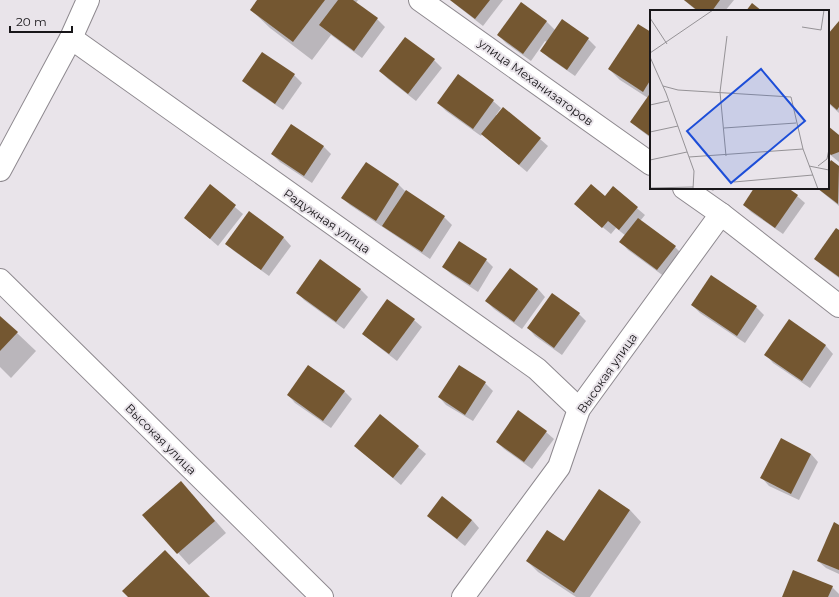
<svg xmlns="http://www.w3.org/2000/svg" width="839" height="597" font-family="Montserrat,sans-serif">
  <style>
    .shadow { fill: #0003 }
    .building { fill: #745731 }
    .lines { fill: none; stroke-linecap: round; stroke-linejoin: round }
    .minor-casing { stroke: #8e898f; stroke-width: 24 }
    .minor { stroke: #fff; stroke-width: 22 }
    .labels { text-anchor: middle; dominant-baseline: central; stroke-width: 4; stroke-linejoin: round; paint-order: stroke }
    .street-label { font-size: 12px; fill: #181619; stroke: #e9e4ea }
    .inset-road { fill: none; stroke: #959296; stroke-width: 1 }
    .view { fill: #1d4ed8; fill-opacity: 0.15; stroke: #1d4ed8; stroke-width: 2 }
    .inset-edge { fill: none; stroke: #181619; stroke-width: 2 }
  </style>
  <rect width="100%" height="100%" fill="#e9e4ea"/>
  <g class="shadow">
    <path d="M258,0H358L356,3L377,19L385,27L362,58L331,35L312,60L270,28L251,10Z"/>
    <path d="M450,0H503L483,26Z"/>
    <path d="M684,0H734L725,11H697Z"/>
    <path d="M522,3L547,22L555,30L588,39L596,47L575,76L549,58L541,51L547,42L545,41L531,61L506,43L498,35Z"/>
    <path d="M839,23V113L828,103V35Z"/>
    <path d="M651,33V138L639,129L631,122L648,98L620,80L609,69Z"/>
    <path d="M434,60L442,68L416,101L388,79L380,71Z"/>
    <path d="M294,75L302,83L283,110L251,88L243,81Z"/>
    <path d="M493,101L501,108L496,115L540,139L548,146L527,172L482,134L481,136L446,111L438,103Z"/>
    <path d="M292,125L324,147L331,154L312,183L280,162L272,154Z"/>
    <path d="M828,128L839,136V162L828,153Z"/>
    <path d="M832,162L839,168V206L817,188H828V167Z"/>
    <path d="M398,184L406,192L444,217L452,225L430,259L350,205L342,198Z"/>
    <path d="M210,186L243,214L218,246L185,217Z"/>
    <path d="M613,188L645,215L640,221L675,247L682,254L665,277L628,250L621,242L626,236L616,228L611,234L583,211L606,197Z"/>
    <path d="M708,188H716L713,191Z"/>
    <path d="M756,188H786L797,196L805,203L783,234L751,212L744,205Z"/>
    <path d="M249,213L284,238L291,246L269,276L234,251L226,244Z"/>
    <path d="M839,231V278L823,266L815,259Z"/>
    <path d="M486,260L493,267L478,292L451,274L443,267Z"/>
    <path d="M510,269L538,289L545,297L522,329L494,309L486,301Z"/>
    <path d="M360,289L368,297L344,329L304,300L297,292Z"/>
    <path d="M692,305L756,307L764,315L745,343L700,313Z"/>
    <path d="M579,314L586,321L562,355L535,336L528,328Z"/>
    <path d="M0,317L36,351L11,378L0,367Z"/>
    <path d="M414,320L422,327L397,361L371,341L363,334Z"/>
    <path d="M789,321L826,346L833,354L810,388L773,363L766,355Z"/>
    <path d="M485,383L493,391L473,421L446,405L439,397Z"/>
    <path d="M344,391L352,399L331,428L295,403L288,395Z"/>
    <path d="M546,432L554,439L532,469L504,449L497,442Z"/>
    <path d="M355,446L418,447L426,454L401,485Z"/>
    <path d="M811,454L818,462L799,500L769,486L762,478Z"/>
    <path d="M192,494L226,533L189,565L144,515Z"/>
    <path d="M630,510L641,522L590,597H576L538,572L527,561Z"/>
    <path d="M429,516L472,520L479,528L465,546L436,523Z"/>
    <path d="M839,526V574L826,568L818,561Z"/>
    <path d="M832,587L839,594V597H783Z"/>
  </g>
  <g class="building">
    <path d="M257,0H325L293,42L250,10Z"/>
    <path d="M338,0H353L378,18L354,51L319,25Z"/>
    <path d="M450,0H490L475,19Z"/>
    <path d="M684,0H720L712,11H698Z"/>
    <path d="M521,2L547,21L523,54L497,35Z"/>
    <path d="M752,3L762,11H746Z"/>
    <path d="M562,19L589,38L567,70L540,51Z"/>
    <path d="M839,21V107L837,110L828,102V34Z"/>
    <path d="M638,24L651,32V79L643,92L608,69Z"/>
    <path d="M405,37L435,59L408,94L379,71Z"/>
    <path d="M262,52L295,74L275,104L242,81Z"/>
    <path d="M458,74L494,100L473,129L437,103Z"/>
    <path d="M651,92V137L630,122Z"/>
    <path d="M503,107L541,138L519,165L481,134Z"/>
    <path d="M291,124L324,146L304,176L271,154Z"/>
    <path d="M828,126L839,135V152L831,155L828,152Z"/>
    <path d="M831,160L839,166L838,204L817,188H828V165Z"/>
    <path d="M366,162L399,184L376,221L341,198Z"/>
    <path d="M210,184L236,205L210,239L184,218Z"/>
    <path d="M591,184L605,196L613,186L638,207L619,230L608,221L602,228L574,204Z"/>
    <path d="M754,188H788L798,195L775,228L743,205Z"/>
    <path d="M406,190L445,216L422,252L382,226Z"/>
    <path d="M249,211L284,237L261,270L225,244Z"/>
    <path d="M638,218L676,246L657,270L619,242Z"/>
    <path d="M836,228L839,230V277L814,259Z"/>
    <path d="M459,241L487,259L470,285L442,267Z"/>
    <path d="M320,259L361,289L336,322L296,293Z"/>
    <path d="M510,268L538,289L514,322L485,301Z"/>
    <path d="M711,275L757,306L737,336L691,305Z"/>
    <path d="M552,293L580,313L554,348L527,328Z"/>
    <path d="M387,299L415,319L389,354L362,334Z"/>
    <path d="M0,316L18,332L0,351Z"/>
    <path d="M789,319L826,345L802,381L764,355Z"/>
    <path d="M308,365L345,391L323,421L287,395Z"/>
    <path d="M459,365L486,382L465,415L438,397Z"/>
    <path d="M518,410L547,431L524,462L496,442Z"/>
    <path d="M380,414L419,446L393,478L354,446Z"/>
    <path d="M781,438L811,454L791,494L760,478Z"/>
    <path d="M181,481L215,521L177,554L142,515Z"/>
    <path d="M599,489L630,510L574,593L526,561L547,530L564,541Z"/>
    <path d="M442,496L472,520L457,539L427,516Z"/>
    <path d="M834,522L839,525V570L817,561Z"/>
    <path d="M165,550L210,597H128L122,591Z"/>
    <path d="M793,570L833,586L828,597H782Z"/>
  </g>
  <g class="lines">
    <defs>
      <g id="minor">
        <path d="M420,0L651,164"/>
        <path d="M71,38L537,369L579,409"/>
        <path d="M0,170L71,38L88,0"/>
        <path d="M684,188L721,214L839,306"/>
        <path d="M0,280L322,597"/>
        <path d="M463,597L559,467L579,409L721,214"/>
      </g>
    </defs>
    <use href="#minor" class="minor-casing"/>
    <use href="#minor" class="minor"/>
  </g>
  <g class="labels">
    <g class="street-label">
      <text transform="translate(536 82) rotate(36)">улица Механизаторов</text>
      <text transform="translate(327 221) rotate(35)">Радужная улица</text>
      <text transform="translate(607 373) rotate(-55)">Высокая улица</text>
      <text transform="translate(161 439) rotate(45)">Высокая улица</text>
    </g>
  </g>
  <g transform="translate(650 10)">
    <rect width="179" height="179" fill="#e9e4ea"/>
    <path class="inset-road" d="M0,8L17,34M152,17L171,20L174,0M0,43L63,0M0,47L16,83L44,161L43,179M13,76L28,80L141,87L153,139L168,179M0,95L18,91M74,118L146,113M0,122L28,116M76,146L70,82L77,26M39,147L153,139M0,150L37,142M159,156L179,160M168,156L177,149L179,139M84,172L163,165M0,178L43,177"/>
    <path class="view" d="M111,59L155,111L81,173L37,121Z"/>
    <rect width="179" height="179" class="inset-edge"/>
  </g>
  <path d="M10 26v6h62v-6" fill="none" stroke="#181619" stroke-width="2"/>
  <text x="16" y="26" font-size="12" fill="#181619" stroke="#e9e4ea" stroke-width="3" paint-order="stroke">20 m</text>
</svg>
